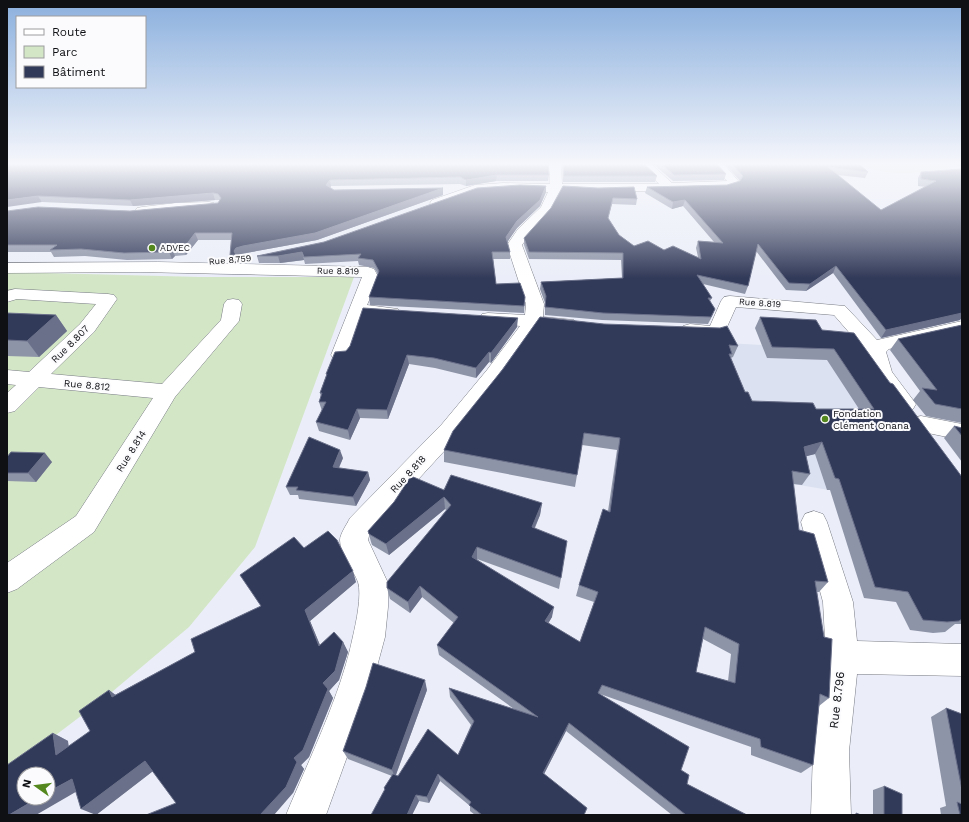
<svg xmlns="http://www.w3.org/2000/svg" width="969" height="822" viewBox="0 0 969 822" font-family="'Work Sans',sans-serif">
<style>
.built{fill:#dce1f1}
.green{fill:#d3e6c6}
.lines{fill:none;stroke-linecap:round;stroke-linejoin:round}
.street-casing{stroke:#787b84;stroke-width:1}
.street{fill:#fff;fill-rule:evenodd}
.wall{fill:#8e94a8;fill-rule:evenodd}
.shaded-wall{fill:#6a7089}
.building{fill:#323a59;stroke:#6a7089;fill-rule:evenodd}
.poi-dot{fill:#54881f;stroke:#fbfbfd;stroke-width:1.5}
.labels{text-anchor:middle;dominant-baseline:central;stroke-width:4;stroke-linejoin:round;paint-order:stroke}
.far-poi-label{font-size:9px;fill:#0f1014;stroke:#fbfbfd;text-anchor:start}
.far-street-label{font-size:9px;fill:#0f1014;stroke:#fbfbfd}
.street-label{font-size:10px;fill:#0f1014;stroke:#fbfbfd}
.poi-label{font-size:10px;fill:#0f1014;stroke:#fbfbfd;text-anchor:start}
.near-street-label{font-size:12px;fill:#0f1014;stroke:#fbfbfd}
</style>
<rect width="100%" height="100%" fill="#ebeef8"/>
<path class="built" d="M 755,328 L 810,332 L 962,513 L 788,483 L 750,413 L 726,343 L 762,345 Z"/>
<g class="green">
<path d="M 859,163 L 946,163 L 950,165 L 950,168 C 924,173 882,178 859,163 Z"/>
<path d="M 7,272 L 200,277 L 354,277 L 255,547 L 189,627 L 106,697 L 7,772 Z"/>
</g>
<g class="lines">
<g class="street-casing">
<g id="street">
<path d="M 549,163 L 561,163 L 562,184 L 659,184 L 638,163 L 650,163 L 672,183 L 727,181 L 711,163 L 723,163 L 740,183 L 738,186 L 725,190 L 561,192 C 554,214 534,227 522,245 L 544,304 L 543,317 L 574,320 L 577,324 L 574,328 L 568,329 L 538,327 L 501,380 L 458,436 L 370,532 L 368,540 L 388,583 L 388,607 L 385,637 L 369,696 L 326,815 L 286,815 C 309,759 341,695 353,636 C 356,623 362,595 358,582 C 353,569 340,555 340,540 C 340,534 347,524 350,518 L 442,424 L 487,370 L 520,326 L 482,322 L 479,318 L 482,314 L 488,313 L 525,315 L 526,304 L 507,245 L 518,229 L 541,207 L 548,192 L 503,191 L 477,193 L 437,207 L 432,206 L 430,203 L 432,200 L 475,185 L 503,183 L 550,184 Z"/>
<path d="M 209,202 L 214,203 L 216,206 L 214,209 L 142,215 L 137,214 L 135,211 L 137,208 L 142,207 L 176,203 Z"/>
<path d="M 158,262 L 368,267 L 374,269 L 379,278 L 367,305 L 398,309 L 401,313 L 398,317 L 392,318 L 364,316 L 351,355 L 348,359 L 341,361 L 334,359 L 331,355 L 362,277 L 139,272 L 7,273 L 7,263 Z"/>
<path d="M 15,289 L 108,294 L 114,295 L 117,299 L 94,332 L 51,374 L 162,384 L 221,320 L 224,304 L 227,300 L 233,299 L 239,300 L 242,304 L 239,321 L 175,397 L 94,532 L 17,589 L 7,593 L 7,563 L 76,516 L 153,398 L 39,387 L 15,411 L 7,413 L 7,393 L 16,385 L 7,384 L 7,370 L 29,372 L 80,324 L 96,304 L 17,299 L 7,302 L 7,291 Z"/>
<path d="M 730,296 L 845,306 L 877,340 L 962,321 L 962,333 L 889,349 L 886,352 L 892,372 L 916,404 L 913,409 L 905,411 L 897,409 L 872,372 L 866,352 L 834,315 L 736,307 L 723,336 L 716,338 L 683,334 L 681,330 L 683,326 L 690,324 L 710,326 L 721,301 L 724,297 Z"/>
<path d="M 921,416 L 962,424 L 962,440 L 913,430 L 910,424 L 913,418 Z"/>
<path d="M 814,511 L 823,514 L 827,522 L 853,602 L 857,641 L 962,644 L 962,676 L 857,674 L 849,751 L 851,815 L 811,815 L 813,751 L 826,657 L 823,602 L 801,522 L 805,514 Z"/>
</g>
</g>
<use href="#street" class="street"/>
</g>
<g class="wall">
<path d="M 7,163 L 549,175 L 548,181 L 496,181 L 466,186 L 460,184 L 331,186 L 330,188 L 334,190 L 443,195 L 317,240 L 246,253 L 239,255 L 237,258 L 238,262 L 233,262 L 230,255 L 231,240 L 198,240 L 186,255 L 175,256 L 172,259 L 127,260 L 85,256 L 54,257 L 51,252 L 7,252 L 7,211 L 130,211 L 218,203 L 220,200 L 215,200 L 133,206 L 42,202 Z"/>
<path d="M 562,163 L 643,163 L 657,176 L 655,182 L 563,182 Z"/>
<path d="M 652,163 L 716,163 L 726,174 L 724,180 L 673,181 Z"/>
<path d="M 724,163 L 858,163 L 868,172 L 865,178 L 837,175 L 881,210 L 926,187 L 918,186 L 918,178 L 921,172 L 962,169 L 962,317 L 960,320 L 881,338 L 833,273 L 806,291 L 786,290 L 756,251 L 748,286 L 745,294 L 703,284 L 712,298 L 710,301 L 715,309 L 708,324 L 602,320 L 545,315 L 545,303 L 540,289 L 541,282 L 622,278 L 621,260 L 529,259 L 524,245 L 524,238 L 551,208 L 563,186 L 637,199 L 636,205 L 612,204 L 608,218 L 619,235 L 634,246 L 664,250 L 698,257 L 696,248 L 698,241 L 714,242 L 683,206 L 672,209 L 645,193 L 647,187 L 727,185 L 740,181 Z"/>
<path d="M 952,163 L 962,163 L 962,167 Z"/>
<path d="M 546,186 L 546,192 L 540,206 L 517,228 L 507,242 L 510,252 L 510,259 L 493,259 L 496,284 L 525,297 L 524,313 L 370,305 L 369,297 L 378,274 L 374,268 L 359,265 L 358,261 L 305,264 L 304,260 L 280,263 L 259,263 L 257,256 L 324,242 Z"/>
<path d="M 7,313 L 56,315 L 67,331 L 39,357 L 7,356 Z"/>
<path d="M 540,317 L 738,346 L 733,357 L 731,358 L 745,392 L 752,401 L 816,409 L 859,409 L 827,360 L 767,358 L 755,328 L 760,317 L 822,330 L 890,383 L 962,477 L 962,624 L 955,624 L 945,632 L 933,633 L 910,630 L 896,602 L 864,598 L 830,490 L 827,490 L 815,454 L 806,456 L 810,474 L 802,485 L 793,484 L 799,530 L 828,582 L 819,592 L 817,592 L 829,698 L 819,706 L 813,765 L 801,773 L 751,755 L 751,747 L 600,694 L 681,770 L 687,784 L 747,815 L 672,815 L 566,731 L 544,774 L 584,815 L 475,815 L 470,811 L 470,806 L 440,781 L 429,803 L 419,801 L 412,815 L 371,815 L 385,790 L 384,788 L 392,776 L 348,759 L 343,751 L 427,690 L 396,775 L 398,776 L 458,755 L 471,725 L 450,697 L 449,688 L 514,709 L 439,655 L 437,645 L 454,623 L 422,597 L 410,613 L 390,599 L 387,588 L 446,510 L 445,509 L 389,555 L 372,545 L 371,542 L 368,531 L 444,490 L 542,503 L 540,515 L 535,528 L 561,578 L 559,589 L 477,559 L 552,617 L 548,623 L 580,642 L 594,602 L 576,596 L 579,585 L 608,511 L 617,450 L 582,445 L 575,487 L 444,462 L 444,450 ZM 703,639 L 731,654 L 728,681 L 696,672 Z"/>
<path d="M 962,325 L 962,423 L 926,416 L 913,400 L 920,391 L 890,350 L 898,339 Z"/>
<path d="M 517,327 L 491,363 L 489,362 L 476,378 L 435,368 L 409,364 L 388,419 L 360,418 L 350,440 L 319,431 L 316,422 L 322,411 L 319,402 L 321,397 L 320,393 L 326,376 L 326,374 L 346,351 Z"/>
<path d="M 954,426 L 962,428 L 962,462 L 944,438 Z"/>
<path d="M 7,457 L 52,462 L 36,482 L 7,481 Z"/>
<path d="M 343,458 L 339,468 L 368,472 L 370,480 L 356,506 L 299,499 L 298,495 L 290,495 L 286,487 Z"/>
<path d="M 304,548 L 356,582 L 310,621 L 320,645 L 343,642 L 348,652 L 339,680 L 329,691 L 333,698 L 309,757 L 301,765 L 304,769 L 293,793 L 176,803 L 153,771 L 96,815 L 76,792 L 53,733 L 68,741 L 68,747 L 90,731 L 109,690 L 115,695 L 195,652 L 261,606 L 240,575 Z"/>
<path d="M 946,708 L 962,714 L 962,815 L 941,815 L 940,808 L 946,806 L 931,717 Z"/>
<path d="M 884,786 L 902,815 L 873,815 L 873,790 Z"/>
</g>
<g class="shaded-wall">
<path d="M 497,175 L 496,181 L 466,186 L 466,180 Z"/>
<path d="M 330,180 L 331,186 L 328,191 L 326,185 Z"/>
<path d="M 546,186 L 546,192 L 540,206 L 517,228 L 506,244 L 506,237 L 517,221 Z"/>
<path d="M 443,188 L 443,195 L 317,240 L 246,253 L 239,255 L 237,258 L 234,251 L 236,248 L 243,246 Z"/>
<path d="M 213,193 L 215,200 L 133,206 L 130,200 Z"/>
<path d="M 38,196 L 42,202 L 7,207 L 7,200 Z"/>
<path d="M 685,200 L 683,206 L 672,209 L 673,202 Z"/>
<path d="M 195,233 L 198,240 L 186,255 L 183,249 Z"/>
<path d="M 172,249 L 175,256 L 172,259 L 169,252 Z"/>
<path d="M 302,252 L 304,260 L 280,263 L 278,256 Z"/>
<path d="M 836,266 L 833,273 L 806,291 L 810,284 Z"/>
<path d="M 715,309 L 712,316 L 708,324 L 711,317 Z"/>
<path d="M 962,310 L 962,317 L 960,320 L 881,338 L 886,330 Z"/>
<path d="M 56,315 L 67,331 L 39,357 L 27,341 Z"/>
<path d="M 518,318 L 517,327 L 491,363 L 491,353 Z"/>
<path d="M 489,352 L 489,362 L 476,378 L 476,368 Z"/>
<path d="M 407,355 L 409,364 L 388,419 L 387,410 Z"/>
<path d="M 357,409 L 360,418 L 350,440 L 348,430 Z"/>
<path d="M 822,442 L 815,454 L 796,459 L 804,447 Z"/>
<path d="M 340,450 L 343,458 L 335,476 L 333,467 Z"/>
<path d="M 45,453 L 52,462 L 36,482 L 28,473 Z"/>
<path d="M 368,472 L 370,480 L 356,506 L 353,497 Z"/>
<path d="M 444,497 L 445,509 L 389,555 L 386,544 Z"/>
<path d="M 542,503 L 540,515 L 530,538 L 532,527 Z"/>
<path d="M 477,547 L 477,559 L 472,568 L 472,557 Z"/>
<path d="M 353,571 L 356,582 L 310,621 L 324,655 L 319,646 L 305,610 Z"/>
<path d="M 420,586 L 422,597 L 410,613 L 408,602 Z"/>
<path d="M 554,607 L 552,617 L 543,632 L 545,621 Z"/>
<path d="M 343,642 L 348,652 L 339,680 L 329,691 L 333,698 L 309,757 L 301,765 L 304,769 L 293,793 L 274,815 L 260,815 L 294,758 L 323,683 Z"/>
<path d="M 425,680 L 427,690 L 395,777 L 392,770 Z"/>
<path d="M 109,690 L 121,699 L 112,697 Z"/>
<path d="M 569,723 L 566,731 L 541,780 L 543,773 Z"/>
<path d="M 53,733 L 68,741 L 71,763 L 56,755 Z"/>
<path d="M 145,761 L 157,768 L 96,815 L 81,809 Z"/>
<path d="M 438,774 L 440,781 L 429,803 L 427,797 Z"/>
<path d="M 72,779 L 86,786 L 36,815 L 9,815 L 38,798 L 48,798 L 48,792 Z"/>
<path d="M 416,795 L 419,801 L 412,815 L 407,815 Z"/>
</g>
<g class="building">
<path d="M 7,163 L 548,163 L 549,175 L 497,175 L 466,180 L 460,177 L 330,180 L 326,185 L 334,190 L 443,188 L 315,233 L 243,246 L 236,248 L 234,251 L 236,255 L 230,255 L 232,233 L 195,233 L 183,249 L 172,249 L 169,252 L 124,253 L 81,249 L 50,250 L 57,245 L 7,245 L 7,211 L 38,207 L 130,211 L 218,203 L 221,198 L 218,194 L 213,193 L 130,200 L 38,196 L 7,200 Z"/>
<path d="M 563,163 L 643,163 L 657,176 L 564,176 Z"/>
<path d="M 660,163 L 716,163 L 726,174 L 674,175 Z"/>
<path d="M 731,163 L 858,163 L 868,172 L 828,167 L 881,210 L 936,181 L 921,179 L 921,172 L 962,169 L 962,313 L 886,330 L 836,266 L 810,284 L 789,283 L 758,244 L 748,286 L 697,275 L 712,298 L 708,298 L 715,309 L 711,317 L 603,313 L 545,307 L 546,296 L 541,282 L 623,278 L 623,253 L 529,252 L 524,238 L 551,208 L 563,186 L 598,188 L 634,187 L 637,199 L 613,198 L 608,218 L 619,235 L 634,246 L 648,241 L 664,250 L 673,246 L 701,259 L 698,241 L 723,243 L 685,200 L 673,202 L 647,187 L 727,185 L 740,181 L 743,176 Z"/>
<path d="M 520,185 L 546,186 L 540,200 L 517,221 L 506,237 L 510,252 L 492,252 L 496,284 L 520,283 L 525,297 L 524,306 L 369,297 L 379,271 L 373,260 L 358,258 L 361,254 L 304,257 L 302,252 L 278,256 L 257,256 L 324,242 L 477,188 Z"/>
<path d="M 363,308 L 518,318 L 491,353 L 489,352 L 476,368 L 434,358 L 407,355 L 387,410 L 357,409 L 348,430 L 316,422 L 326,402 L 319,402 L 322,393 L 320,393 L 327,374 L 326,374 L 335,352 L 346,351 L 350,346 Z"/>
<path d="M 7,313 L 56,315 L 27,341 L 7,340 Z"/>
<path d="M 540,317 L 604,324 L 720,328 L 727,326 L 738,346 L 729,345 L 732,354 L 729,354 L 745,392 L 748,392 L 752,401 L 813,403 L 816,409 L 874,409 L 834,349 L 772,347 L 760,317 L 816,320 L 822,330 L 854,333 L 890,383 L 893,384 L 962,477 L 962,619 L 959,621 L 947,622 L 923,620 L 908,592 L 875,587 L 839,479 L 835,478 L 822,442 L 804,447 L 810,474 L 792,471 L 799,530 L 814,534 L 828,582 L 815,581 L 824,637 L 832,639 L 829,698 L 820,694 L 813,765 L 761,747 L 760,739 L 602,685 L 598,693 L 689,747 L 681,770 L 689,775 L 687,784 L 747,815 L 686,815 L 569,723 L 543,773 L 587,808 L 584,815 L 482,815 L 469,805 L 471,802 L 438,774 L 427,797 L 416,795 L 407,815 L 371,815 L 385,789 L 384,788 L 393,774 L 398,776 L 428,729 L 458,755 L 474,721 L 449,688 L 538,717 L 437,645 L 458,617 L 420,586 L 408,602 L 387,588 L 387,582 L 451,505 L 444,497 L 386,544 L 369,534 L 368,531 L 394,502 L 411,476 L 444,490 L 451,475 L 542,503 L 532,527 L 567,541 L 561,578 L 477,547 L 472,557 L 554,607 L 545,621 L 580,642 L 598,592 L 579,585 L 603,509 L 610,512 L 620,438 L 584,433 L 577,475 L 444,450 L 453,431 L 503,369 ZM 705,627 L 739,644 L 735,683 L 696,672 Z"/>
<path d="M 962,325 L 962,409 L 935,404 L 922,388 L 937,390 L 898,339 Z"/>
<path d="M 954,426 L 962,428 L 962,436 Z"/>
<path d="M 309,437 L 340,450 L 333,467 L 368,472 L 353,497 L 296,490 L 298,487 L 286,487 Z"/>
<path d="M 11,452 L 45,453 L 28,473 L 7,473 L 7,457 Z"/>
<path d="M 328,531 L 337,540 L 353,571 L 305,610 L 319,646 L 334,632 L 343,642 L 335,671 L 323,683 L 328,689 L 303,750 L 294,758 L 297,762 L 286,787 L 260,815 L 146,815 L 176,803 L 145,761 L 81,809 L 72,779 L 48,792 L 48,774 L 24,774 L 24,798 L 38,798 L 9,815 L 7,815 L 7,765 L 53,733 L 56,755 L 90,731 L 79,711 L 109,690 L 112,697 L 195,652 L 191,639 L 261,606 L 240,575 L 294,537 L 304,548 Z"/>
<path d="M 373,663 L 425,680 L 392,770 L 343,751 L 366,687 Z"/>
<path d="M 946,708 L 962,714 L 962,790 Z"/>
<path d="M 884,786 L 902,794 L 902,815 L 884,815 Z"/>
<path d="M 957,802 L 962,804 L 962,815 L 960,815 Z"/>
<path d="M 856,813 L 861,815 L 856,815 Z"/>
</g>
<linearGradient id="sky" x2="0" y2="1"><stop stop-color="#8aafdd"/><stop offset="0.59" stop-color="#f6f7fc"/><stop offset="1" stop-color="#f6f7fc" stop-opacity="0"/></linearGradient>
<rect width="969" height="278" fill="url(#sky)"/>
<g class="poi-dot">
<circle cx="152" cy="248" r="4"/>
<circle cx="825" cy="419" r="4"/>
</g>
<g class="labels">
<g class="far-poi-label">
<text x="160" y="248">ADVEC</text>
</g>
<g class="far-street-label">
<text transform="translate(230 260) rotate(-5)">Rue 8.759</text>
<text transform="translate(338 271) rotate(1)">Rue 8.819</text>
<text transform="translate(760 303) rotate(4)">Rue 8.819</text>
</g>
<g class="street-label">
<text transform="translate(70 344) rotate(-45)">Rue 8.807</text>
<text transform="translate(87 385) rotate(5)">Rue 8.812</text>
<text transform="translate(131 451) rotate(-58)">Rue 8.814</text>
<text transform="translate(408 474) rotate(-47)">Rue 8.818</text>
</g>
<g class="poi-label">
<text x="833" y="413">Fondation<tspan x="833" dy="12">Clément Onana</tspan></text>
</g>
<g class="near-street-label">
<text transform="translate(837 700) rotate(-83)">Rue 8.796</text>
</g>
</g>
<rect width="969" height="822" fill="none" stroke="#0f1014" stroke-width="16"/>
<rect x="16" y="16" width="130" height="72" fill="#fbfbfd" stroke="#9d9da0"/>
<rect x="24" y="29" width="20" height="6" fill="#ffffff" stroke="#9d9da0"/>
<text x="52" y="36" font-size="12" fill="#0f1014">Route</text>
<rect x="24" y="46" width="20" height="12" fill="#d3e6c6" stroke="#9d9da0"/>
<text x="52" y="56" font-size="12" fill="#0f1014">Parc</text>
<rect x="24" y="66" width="20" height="12" fill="#323a59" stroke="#9d9da0"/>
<text x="52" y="76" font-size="12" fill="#0f1014">Bâtiment</text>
<g transform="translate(36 786) rotate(284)"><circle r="19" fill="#fbfbfd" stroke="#9d9da0"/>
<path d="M0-3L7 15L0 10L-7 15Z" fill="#54881f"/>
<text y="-6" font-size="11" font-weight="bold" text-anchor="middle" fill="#0f1014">N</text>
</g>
</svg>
